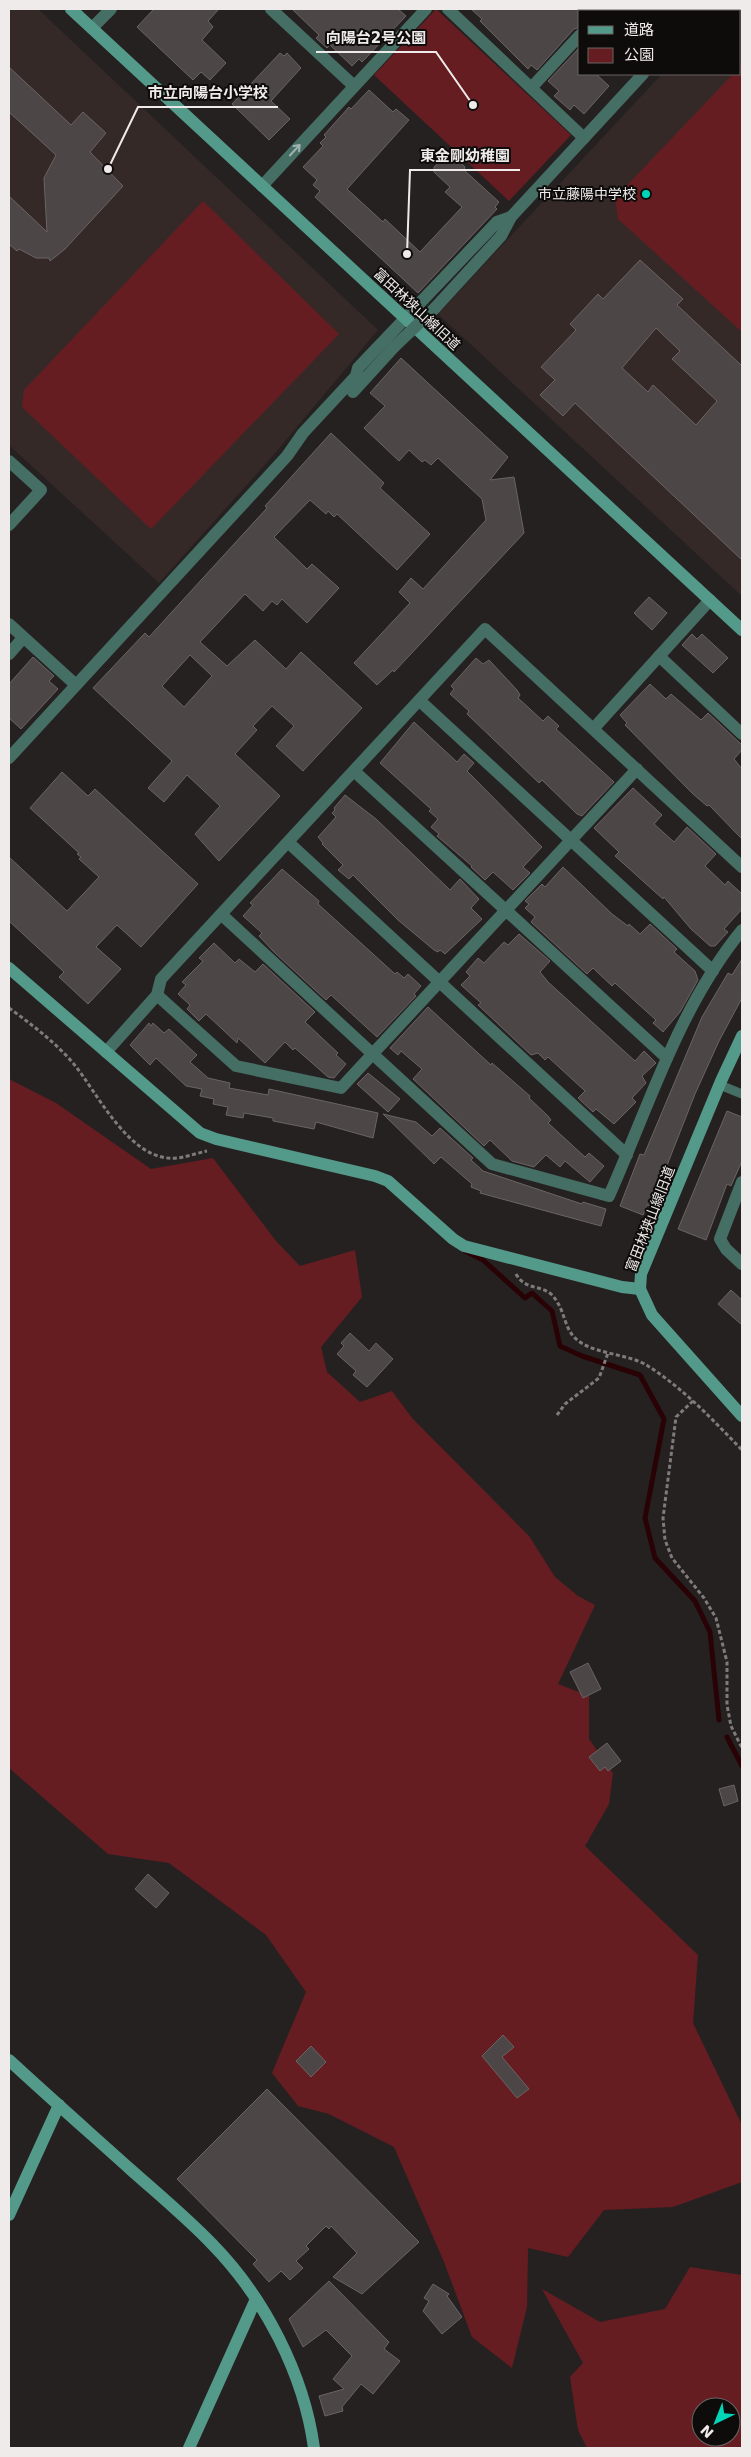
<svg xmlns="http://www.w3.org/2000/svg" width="751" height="2457" viewBox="0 0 751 2457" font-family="'DejaVu Sans','Noto Sans JP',sans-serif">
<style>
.built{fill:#352928}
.green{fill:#661d21;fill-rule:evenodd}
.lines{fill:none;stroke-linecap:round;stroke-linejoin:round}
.stream{stroke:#290205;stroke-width:5}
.building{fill:#4c4646;stroke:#6a6464;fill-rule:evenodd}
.path{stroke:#7f7b7b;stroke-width:3;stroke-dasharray:4 2.5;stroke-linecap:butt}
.lane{stroke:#456e65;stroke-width:9}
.street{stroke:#456e65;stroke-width:12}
.secondary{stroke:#549a8a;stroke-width:12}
.street-bridge{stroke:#456e65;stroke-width:12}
.oneway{stroke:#a2b3af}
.poi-dot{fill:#00d5b7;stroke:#0e0b0b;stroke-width:2}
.labels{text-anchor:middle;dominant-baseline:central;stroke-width:4;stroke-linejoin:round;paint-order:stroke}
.poi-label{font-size:14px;fill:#efebeb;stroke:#0e0b0b;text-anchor:end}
.street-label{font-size:14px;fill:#efebeb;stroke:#0e0b0b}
.leader{fill:none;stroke:#efebeb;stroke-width:2}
.callout-dot{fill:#efebeb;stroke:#0e0b0b;stroke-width:2}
.callout-label{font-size:15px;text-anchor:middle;font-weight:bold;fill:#efebeb;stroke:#0e0b0b;stroke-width:4;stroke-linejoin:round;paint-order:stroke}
</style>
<rect width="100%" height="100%" fill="#262121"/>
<g class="built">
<path d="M 9,9 L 38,9 L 378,330 L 276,452 L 159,583 L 9,445 Z"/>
<path d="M 722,9 L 742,9 L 742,596 L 438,314 L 662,74 L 740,74 L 740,11 L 720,11 Z"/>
</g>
<g class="green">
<path d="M 436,9 L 571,135 L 509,201 L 374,75 Z"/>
<path d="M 742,64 L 742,332 L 618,219 L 615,198 L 733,74 L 740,74 L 740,67 Z"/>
<path d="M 203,201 L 339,334 L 151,529 L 22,407 L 24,390 Z"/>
<path d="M 9,1079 L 56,1103 L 151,1169 L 213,1158 L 276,1241 L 300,1266 L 355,1250 L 362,1297 L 321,1347 L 327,1372 L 360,1402 L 392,1391 L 412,1418 L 529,1536 L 555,1577 L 578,1596 L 595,1605 L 558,1684 L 589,1696 L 589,1739 L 613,1773 L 609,1804 L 585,1846 L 698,1955 L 693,2023 L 742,2125 L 742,2182 L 673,2207 L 604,2210 L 568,2257 L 528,2248 L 527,2307 L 512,2368 L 472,2337 L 444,2262 L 394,2147 L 329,2114 L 298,2106 L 272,2073 L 306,1992 L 266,1935 L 169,1863 L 108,1854 L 9,1768 Z"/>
<path d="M 690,2267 L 742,2275 L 742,2448 L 587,2448 L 578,2430 L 570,2377 L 583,2363 L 542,2289 L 600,2322 L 665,2309 ZM 701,2407 L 731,2407 L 731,2437 L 701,2437 Z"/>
</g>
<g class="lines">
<g class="stream">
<path d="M 465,1251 L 483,1260 L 525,1298 L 532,1293 L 552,1311 L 560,1346 L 582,1356 L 640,1375 L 664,1419 L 645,1518 L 655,1558 L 695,1601 L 710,1632 L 719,1720"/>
<path d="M 727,1737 L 742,1766"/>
</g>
</g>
<g class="building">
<path d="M 154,9 L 219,9 L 208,21 L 213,27 L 202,40 L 226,63 L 210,80 L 201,72 L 193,80 L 137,27 Z"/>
<path d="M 292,9 L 398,9 L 406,16 L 362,62 L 359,59 L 352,66 L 330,45 L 327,48 L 316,38 L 319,35 Z"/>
<path d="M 471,9 L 580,9 L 580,27 L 574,29 L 537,70 L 531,65 L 528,69 L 480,21 L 482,19 Z"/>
<path d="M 580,47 L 580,74 L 596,74 L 609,86 L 584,114 L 574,105 L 570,110 L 554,96 L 559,91 L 548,81 Z"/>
<path d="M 280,53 L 284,56 L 287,53 L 301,68 L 271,101 L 290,119 L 269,140 L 232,104 Z"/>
<path d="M 9,67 L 71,125 L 83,112 L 106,133 L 90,152 L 123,186 L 65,249 L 50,261 L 49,258 L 36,258 L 19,249 L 17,251 L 9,244 L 9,196 L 47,232 L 44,178 L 56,155 L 9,112 Z"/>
<path d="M 369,90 L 393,112 L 396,109 L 409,120 L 347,189 L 383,222 L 385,219 L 420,252 L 462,207 L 445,192 L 450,187 L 434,172 L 434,167 L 450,153 L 465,167 L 464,170 L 499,202 L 495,207 L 497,209 L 418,293 L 315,197 L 320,191 L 313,185 L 317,180 L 303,167 L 323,146 L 320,143 L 326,137 L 324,135 L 349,107 L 351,109 Z"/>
<path d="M 640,260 L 683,299 L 677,305 L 742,366 L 742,560 L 575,403 L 563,416 L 540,395 L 555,380 L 541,367 L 576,330 L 570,324 L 598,294 L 603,299 ZM 656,328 L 680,351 L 672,359 L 717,401 L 696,425 L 653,385 L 648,392 L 622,368 Z"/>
<path d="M 401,358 L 508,457 L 490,480 L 514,477 L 524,533 L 394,672 L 393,670 L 377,685 L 354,663 L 410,603 L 399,592 L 411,578 L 423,589 L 486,520 L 482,499 L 438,458 L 431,465 L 425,460 L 422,462 L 409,450 L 399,461 L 364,428 L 385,406 L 370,393 Z"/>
<path d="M 331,433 L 384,483 L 380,488 L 430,534 L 397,570 L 337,514 L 334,517 L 328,511 L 326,514 L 310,500 L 274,537 L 307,569 L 312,564 L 339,588 L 307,623 L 282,599 L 277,605 L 272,601 L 263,611 L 245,594 L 200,642 L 227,666 L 255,640 L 286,669 L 301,652 L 362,708 L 303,771 L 276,746 L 294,726 L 272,706 L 253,726 L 257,730 L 235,754 L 280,796 L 219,861 L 195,834 L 220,806 L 187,775 L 164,802 L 148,788 L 172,761 L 93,688 L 145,633 L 149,637 L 267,508 L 265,506 ZM 190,655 L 212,676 L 184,707 L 162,686 Z"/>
<path d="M 649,597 L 667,613 L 652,630 L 634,613 Z"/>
<path d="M 692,634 L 697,639 L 702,634 L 728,658 L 713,673 L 682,645 Z"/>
<path d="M 33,657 L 54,676 L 49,681 L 58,689 L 21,729 L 9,718 L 9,684 Z"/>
<path d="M 476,658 L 483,664 L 489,660 L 517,690 L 520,695 L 518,698 L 543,721 L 548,716 L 559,726 L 556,729 L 614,782 L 582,816 L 577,814 L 542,780 L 539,783 L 467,714 L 469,711 L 450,694 L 454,689 L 451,686 Z"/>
<path d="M 650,684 L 666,699 L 671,694 L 701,720 L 708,713 L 742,745 L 742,750 L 734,759 L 742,769 L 742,839 L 709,805 L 707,806 L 692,793 L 625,725 L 627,723 L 620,715 Z"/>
<path d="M 414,722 L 457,762 L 464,754 L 474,763 L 467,771 L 542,847 L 523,867 L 530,873 L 513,890 L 493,872 L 485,880 L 471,867 L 472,866 L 437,836 L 439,834 L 431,827 L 438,819 L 429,811 L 431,809 L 380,763 Z"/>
<path d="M 62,772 L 88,796 L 95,789 L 198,884 L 141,947 L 117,925 L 96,947 L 121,969 L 88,1004 L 59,977 L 64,972 L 9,921 L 9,857 L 67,911 L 99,877 L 79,859 L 81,857 L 77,854 L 79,853 L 30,808 Z"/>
<path d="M 633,788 L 662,815 L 654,824 L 674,842 L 687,827 L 716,854 L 705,866 L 725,885 L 728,881 L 742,894 L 742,909 L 724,929 L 728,932 L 715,946 L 710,946 L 691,929 L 664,897 L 663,899 L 615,856 L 619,852 L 594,828 Z"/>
<path d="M 345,795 L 376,819 L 450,890 L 460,879 L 479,899 L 471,908 L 482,919 L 445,954 L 440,950 L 438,952 L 434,950 L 398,920 L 353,875 L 349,879 L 338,870 L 343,865 L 322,844 L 323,843 L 318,837 L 336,817 L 332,813 L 335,810 L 334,808 Z"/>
<path d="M 563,867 L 612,914 L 628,926 L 629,924 L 640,934 L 650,924 L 677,949 L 674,952 L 695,971 L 698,980 L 680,1012 L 663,1032 L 653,1023 L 656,1020 L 615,983 L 612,986 L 593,968 L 587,974 L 531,922 L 535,917 L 525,908 L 529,904 L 525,901 L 542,884 L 545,887 Z"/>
<path d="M 282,869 L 319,901 L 318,904 L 395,974 L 397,972 L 404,978 L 408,974 L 421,986 L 414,994 L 416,996 L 377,1037 L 331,995 L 326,1000 L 274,952 L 259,936 L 262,933 L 243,916 L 253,905 L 250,903 Z"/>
<path d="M 519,934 L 550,961 L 540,972 L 548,982 L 635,1061 L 644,1051 L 656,1063 L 642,1076 L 646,1083 L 632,1098 L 636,1102 L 614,1124 L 596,1109 L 593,1112 L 578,1098 L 585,1091 L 548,1057 L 545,1060 L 538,1053 L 531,1055 L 478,1005 L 481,1003 L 461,985 L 470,976 L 466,972 L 478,958 L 484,963 L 504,942 L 508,945 Z"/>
<path d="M 214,943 L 235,963 L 239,959 L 255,972 L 263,964 L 315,1012 L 305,1022 L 338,1053 L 336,1055 L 346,1064 L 334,1078 L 328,1077 L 295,1048 L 293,1050 L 285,1042 L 265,1063 L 238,1038 L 237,1043 L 206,1014 L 199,1021 L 187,1009 L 190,1005 L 178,994 L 186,985 L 182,982 L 203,961 L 199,958 Z"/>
<path d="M 742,959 L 742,998 L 719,1041 L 695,1094 L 651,1206 L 647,1205 L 643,1215 L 620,1206 L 640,1154 L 644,1155 L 702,1017 L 728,973 L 732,975 Z"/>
<path d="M 428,1007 L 491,1065 L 492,1063 L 530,1096 L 529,1098 L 548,1116 L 551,1120 L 548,1123 L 585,1157 L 589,1153 L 604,1166 L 590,1182 L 565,1161 L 560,1167 L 546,1155 L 534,1167 L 512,1161 L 490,1140 L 484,1146 L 413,1079 L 422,1069 L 401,1051 L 398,1055 L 390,1048 Z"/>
<path d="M 149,1023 L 151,1026 L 153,1023 L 164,1033 L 169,1029 L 197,1055 L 190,1062 L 208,1078 L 230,1083 L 229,1088 L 268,1095 L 269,1089 L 378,1113 L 373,1138 L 316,1122 L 314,1129 L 273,1121 L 273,1118 L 244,1113 L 243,1118 L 226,1115 L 228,1107 L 213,1104 L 214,1099 L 200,1096 L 202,1089 L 186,1086 L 156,1058 L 150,1065 L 130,1045 Z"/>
<path d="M 368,1073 L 400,1099 L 388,1112 L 357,1084 Z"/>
<path d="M 727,1111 L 742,1117 L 742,1161 L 731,1186 L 727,1184 L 706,1240 L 678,1229 Z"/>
<path d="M 383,1114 L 416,1122 L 432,1136 L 440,1128 L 473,1158 L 471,1160 L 483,1171 L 582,1204 L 583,1202 L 606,1209 L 601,1226 L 480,1193 L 481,1191 L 471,1187 L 472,1184 L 441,1157 L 434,1164 Z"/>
<path d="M 731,1290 L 742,1300 L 742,1325 L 718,1304 Z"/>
<path d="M 350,1333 L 369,1351 L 376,1343 L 393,1359 L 367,1387 L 353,1375 L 356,1371 L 337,1354 L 344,1346 L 341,1343 Z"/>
<path d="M 588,1663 L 601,1689 L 583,1698 L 570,1672 Z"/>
<path d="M 607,1743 L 621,1761 L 608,1771 L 605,1767 L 600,1771 L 589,1757 Z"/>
<path d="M 734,1785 L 738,1801 L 724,1806 L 719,1789 Z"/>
<path d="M 148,1874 L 169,1893 L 156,1908 L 135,1889 Z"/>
<path d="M 503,2035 L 514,2047 L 502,2057 L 529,2089 L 517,2098 L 482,2056 Z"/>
<path d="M 311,2046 L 326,2062 L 311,2077 L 296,2061 Z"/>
<path d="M 267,2089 L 419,2242 L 362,2294 L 333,2277 L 357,2253 L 331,2226 L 329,2229 L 326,2226 L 306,2246 L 309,2249 L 296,2261 L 303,2268 L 290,2280 L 281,2271 L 269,2282 L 253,2264 L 257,2260 L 177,2179 Z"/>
<path d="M 329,2281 L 389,2342 L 384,2349 L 400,2361 L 373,2394 L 361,2384 L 342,2407 L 343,2411 L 325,2416 L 319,2396 L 344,2389 L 333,2379 L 352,2356 L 326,2330 L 303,2347 L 289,2319 Z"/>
<path d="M 433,2284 L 449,2294 L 447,2296 L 462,2317 L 442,2334 L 423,2311 L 429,2301 L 424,2298 Z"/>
</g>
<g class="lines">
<g class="path">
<path d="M 9,1008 C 31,1024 55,1042 73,1063 C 98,1093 130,1163 177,1158 C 187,1157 197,1153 207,1151"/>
<path d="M 516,1274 C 525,1290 540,1285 551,1294 C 565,1308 563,1325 574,1337 C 591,1355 629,1353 648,1366 C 684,1389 713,1420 742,1450"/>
<path d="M 693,1401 L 676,1417 L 663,1518 L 665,1540 L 672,1558 L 704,1598 L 716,1618 L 727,1662 L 727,1705 L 731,1726 L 742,1748"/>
<path d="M 557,1415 L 565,1404 L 599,1378 L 608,1353"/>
</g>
<path class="lane" d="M 720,1085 L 742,1094"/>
<g class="street">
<path d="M 271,9 L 354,86"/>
<path d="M 448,9 L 584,138"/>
<path d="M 602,11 L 604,9"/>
<path d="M 701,11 L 703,9"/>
<path d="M 92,28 L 111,9"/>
<path d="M 532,87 L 580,35"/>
<path d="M 262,186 L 426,9"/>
<path d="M 435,308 L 501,236 L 511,217 L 643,74"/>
<path d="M 353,392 L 394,347"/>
<path d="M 9,461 L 41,490 L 9,525"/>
<path d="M 9,624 L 76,685"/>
<path d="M 9,654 L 23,638"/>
<path d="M 659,656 L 742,734"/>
<path d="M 420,701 L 713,971"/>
<path d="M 594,728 L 710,600"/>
<path d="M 9,758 L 287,456 L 303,433 L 356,376 L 358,368 L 497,222 L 511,217"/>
<path d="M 354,771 L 667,1058"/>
<path d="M 289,843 L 627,1155"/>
<path d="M 222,915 L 492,1164 L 609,1196 C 649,1106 679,1007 742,930"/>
<path d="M 157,995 L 236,1066 L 341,1088 L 637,769"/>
<path d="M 106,1052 L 157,995 L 161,979 L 485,629 L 742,867"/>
<path d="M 742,1182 L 720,1239 L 726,1249 L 742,1264"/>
</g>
<g class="secondary">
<path d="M 71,9 L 742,630"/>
<path d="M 9,968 L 200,1133 L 216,1139 L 375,1176 L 388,1181 L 453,1239 L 464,1246 L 622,1287 L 640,1289"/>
<path d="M 742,1036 L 721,1081 L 641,1274 L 640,1289 L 652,1315 L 742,1416"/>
<path d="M 9,2060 C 49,2097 90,2133 130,2169 C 158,2194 186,2217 212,2244 C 264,2297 304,2374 314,2448"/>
<path d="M 9,2215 L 59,2105"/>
<path d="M 189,2448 L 256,2299"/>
</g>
<path class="street-bridge" d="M 394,347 L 435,308"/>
</g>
<defs><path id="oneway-shaft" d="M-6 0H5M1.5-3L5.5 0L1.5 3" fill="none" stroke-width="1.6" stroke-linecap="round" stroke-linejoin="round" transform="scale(1.25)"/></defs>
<use class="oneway" href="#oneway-shaft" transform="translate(295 150) rotate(-47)"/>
<circle class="poi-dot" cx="646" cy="194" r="5"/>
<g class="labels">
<g class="poi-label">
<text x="636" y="194">市立藤陽中学校</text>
</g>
<g class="street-label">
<text transform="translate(417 309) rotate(43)">富田林狭山線旧道</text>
<text transform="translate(650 1219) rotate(-69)">富田林狭山線旧道</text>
</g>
</g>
<path class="leader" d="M473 105L436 52H316M108 169L138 107H278M407 254L410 170H520"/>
<g class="callout-dot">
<circle cx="473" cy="105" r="5"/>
<circle cx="108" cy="169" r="5"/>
<circle cx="407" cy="254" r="5"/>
</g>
<g class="callout-label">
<text x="376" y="43">向陽台2号公園</text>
<text x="208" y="98">市立向陽台小学校</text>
<text x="465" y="161">東金剛幼稚園</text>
</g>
<rect width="751" height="2457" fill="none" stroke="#efebeb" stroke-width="20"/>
<rect x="578" y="10" width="162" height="65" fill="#0e0b0b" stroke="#686565"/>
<rect x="588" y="26" width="25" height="8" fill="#549a8a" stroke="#686565"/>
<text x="624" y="35" font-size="15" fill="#efebeb">道路</text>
<rect x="588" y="48" width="25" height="15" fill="#661d21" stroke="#686565"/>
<text x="624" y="60" font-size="15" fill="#efebeb">公園</text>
<g transform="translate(716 2422) rotate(223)"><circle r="24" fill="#0e0b0b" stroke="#686565"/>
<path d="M0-4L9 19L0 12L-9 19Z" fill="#00d5b7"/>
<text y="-8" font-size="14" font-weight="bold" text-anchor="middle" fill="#efebeb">N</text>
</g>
</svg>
